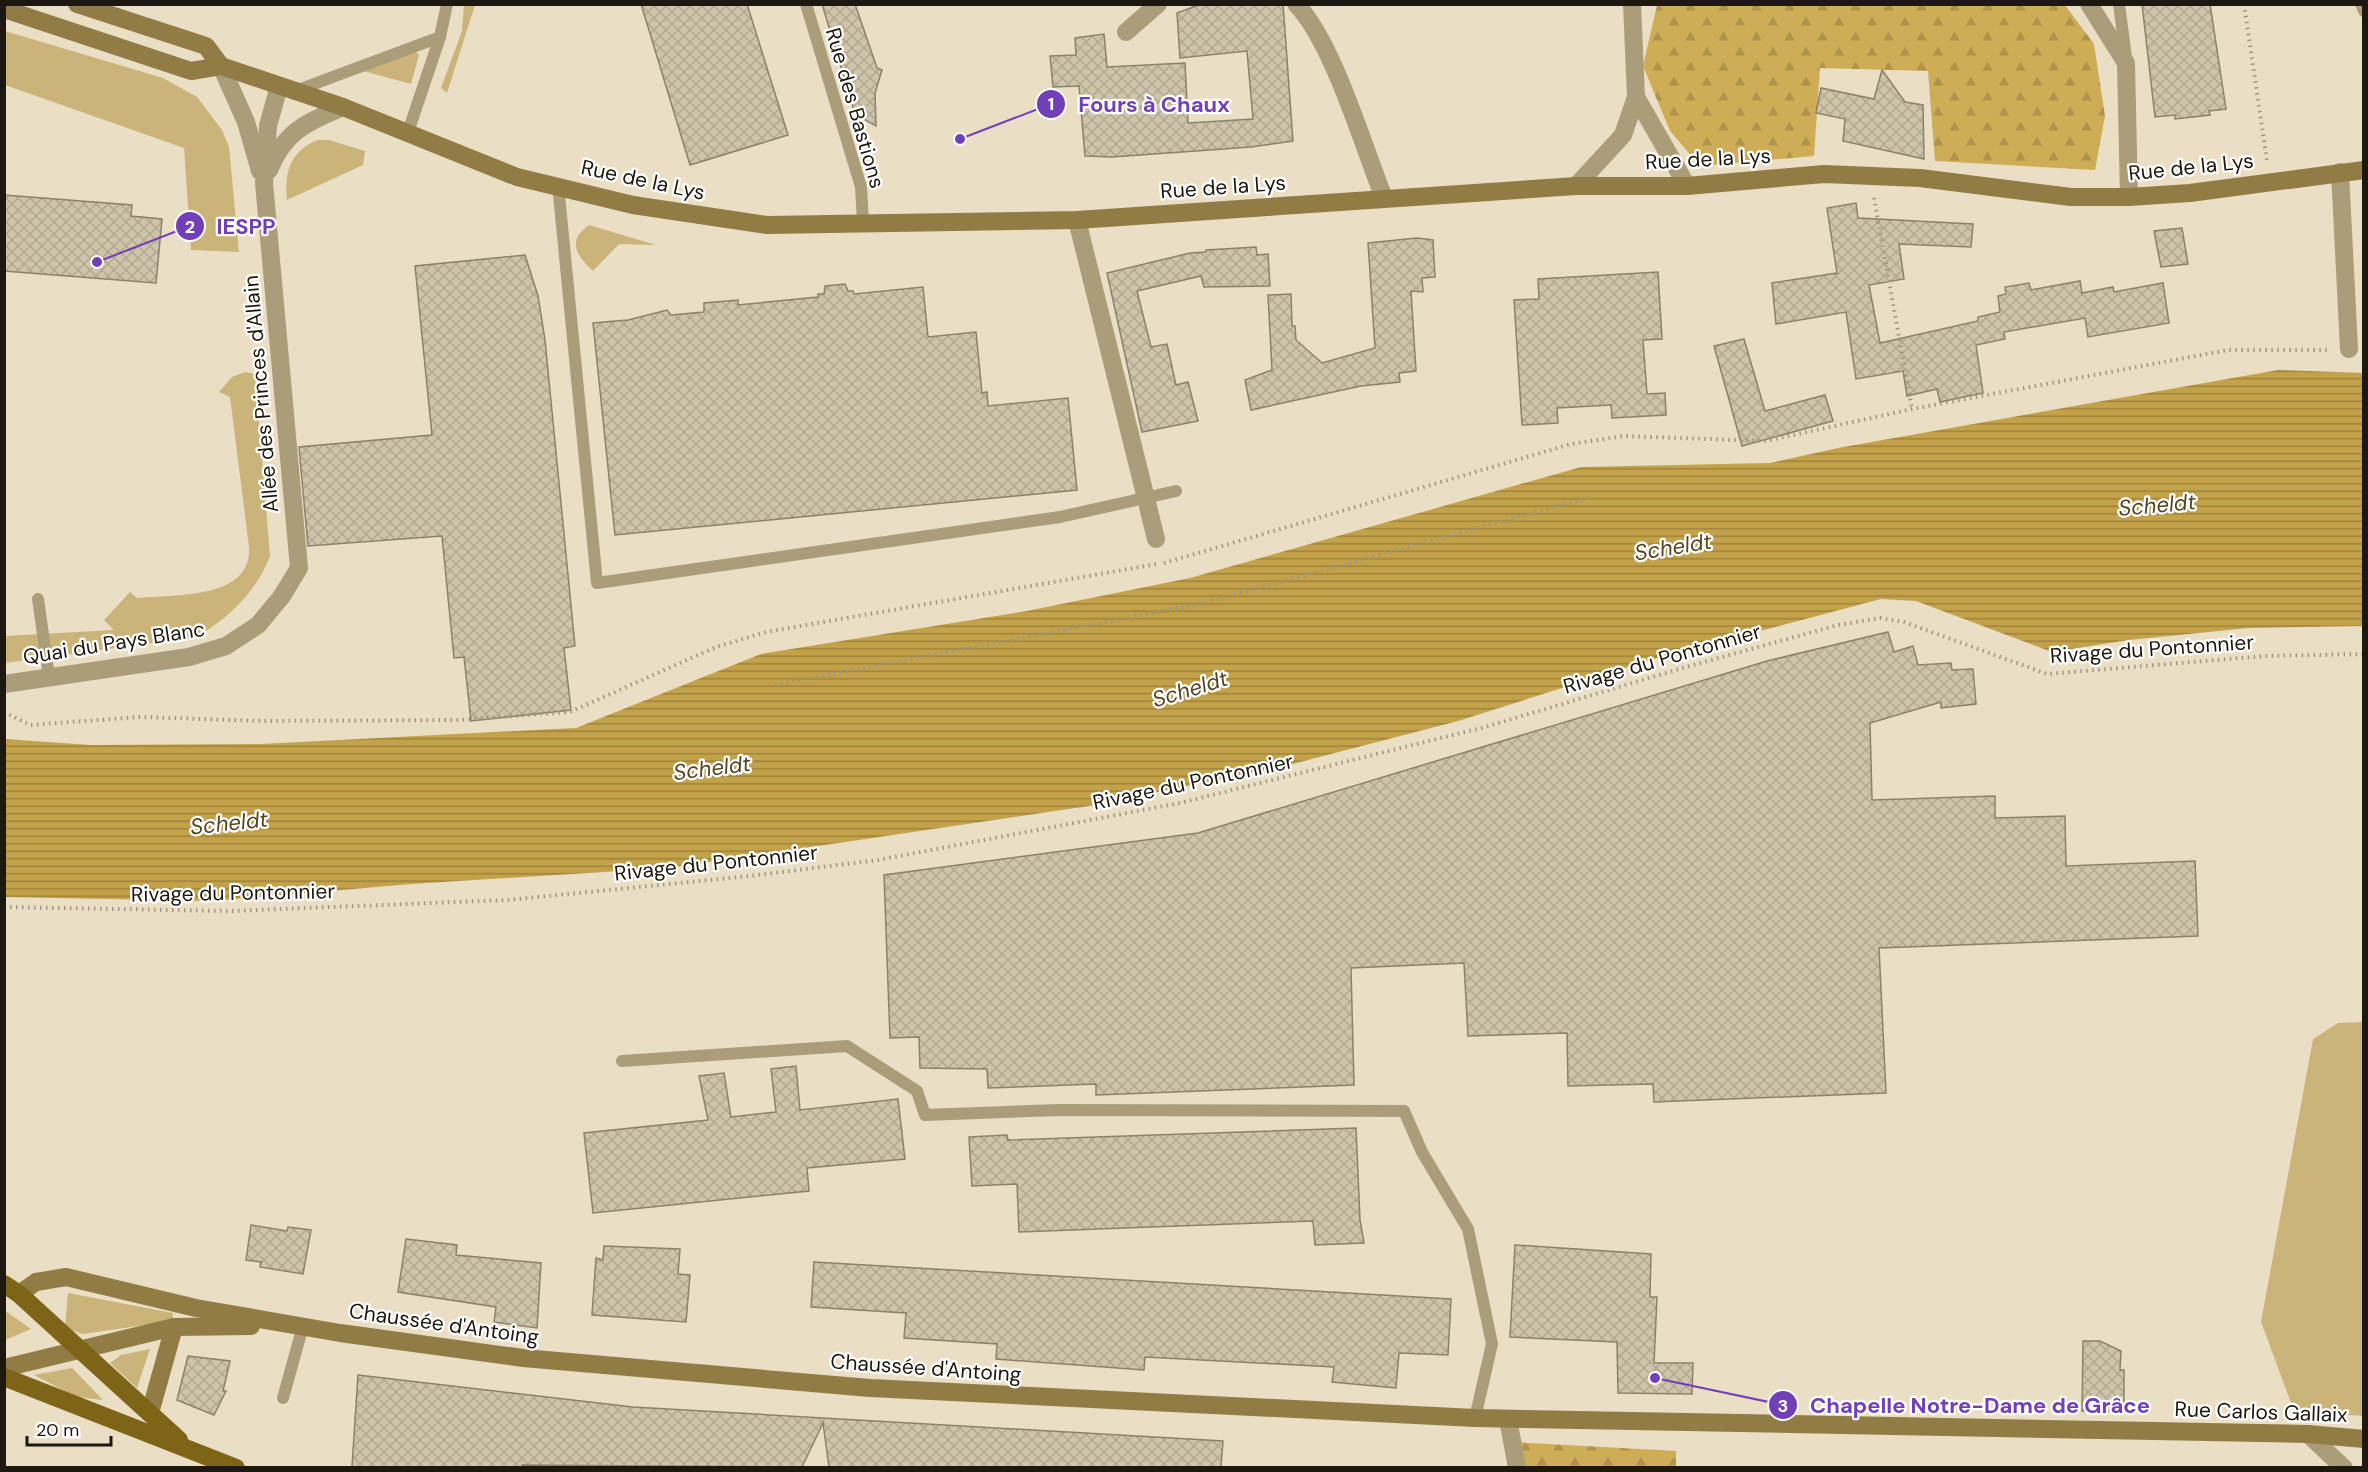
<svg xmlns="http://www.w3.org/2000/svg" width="2368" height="1472" viewBox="0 0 2368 1472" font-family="'DM Sans',sans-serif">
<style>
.green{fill:#cbb47a}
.forest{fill:url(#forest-firs)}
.water{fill:url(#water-rules)}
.building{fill:url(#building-cross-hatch);stroke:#8c826a;stroke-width:1.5}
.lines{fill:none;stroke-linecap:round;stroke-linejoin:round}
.path{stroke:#9f9683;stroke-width:4;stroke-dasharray:1.5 4.5;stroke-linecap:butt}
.service{stroke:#ab9d7a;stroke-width:12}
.minor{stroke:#ab9d7a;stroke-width:18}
.secondary{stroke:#917c46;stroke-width:18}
.primary{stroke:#7e6417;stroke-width:18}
.labels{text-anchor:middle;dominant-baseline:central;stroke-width:4.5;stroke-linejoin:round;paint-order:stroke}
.street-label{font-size:21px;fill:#1c180f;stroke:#fff}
.water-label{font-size:22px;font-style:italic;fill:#554621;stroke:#fff}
.leader{fill:none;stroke:#7140b8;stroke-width:2}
.callout-dot{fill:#7140b8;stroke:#fff;stroke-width:2}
.mark-label{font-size:18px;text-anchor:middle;font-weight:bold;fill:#fff}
.callout-label{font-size:22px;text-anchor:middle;font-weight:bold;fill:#7140b8;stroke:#fff;stroke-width:4.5;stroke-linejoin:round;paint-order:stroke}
</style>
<defs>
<pattern id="forest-firs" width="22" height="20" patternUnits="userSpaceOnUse" patternTransform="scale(1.5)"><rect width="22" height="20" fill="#cfad56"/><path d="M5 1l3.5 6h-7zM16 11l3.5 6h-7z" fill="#b1944a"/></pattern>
<pattern id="water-rules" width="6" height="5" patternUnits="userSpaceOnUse" patternTransform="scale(1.5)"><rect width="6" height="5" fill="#c3a24a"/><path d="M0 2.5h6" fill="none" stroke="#9e833c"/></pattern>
<pattern id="building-cross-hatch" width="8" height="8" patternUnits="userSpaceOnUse" patternTransform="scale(1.5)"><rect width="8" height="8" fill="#cec4aa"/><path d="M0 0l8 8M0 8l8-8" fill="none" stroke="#b0a891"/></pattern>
</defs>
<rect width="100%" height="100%" fill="#eadfc5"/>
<g class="green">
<path d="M 464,5 L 475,5 L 447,93 L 441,88 L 462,31 Z"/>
<path d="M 5,31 L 163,78 L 197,97 L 222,130 L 229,147 L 239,252 L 191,250 L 184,148 L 5,85 Z"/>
<path d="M 415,51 L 419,55 L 411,84 L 363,71 Z"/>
<path d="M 318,140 L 329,140 L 365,151 L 363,165 L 287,200 C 284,172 290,151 318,140 Z"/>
<path d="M 589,225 L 656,245 L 619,244 L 593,271 C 577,256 566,241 589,225 Z"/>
<path d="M 245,372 L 255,374 L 270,556 C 256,592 229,618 196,637 L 5,663 L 5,636 L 114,630 L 104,620 L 130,592 L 137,598 C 175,594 252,600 249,547 L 230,397 L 219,392 L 232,377 Z"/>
<path d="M 2363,1022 L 2363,1416 L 2294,1411 L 2261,1322 L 2313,1039 L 2338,1023 Z"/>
<path d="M 68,1293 L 173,1313 L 172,1321 L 83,1334 L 65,1328 Z"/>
<path d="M 4,1310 L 31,1329 L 5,1340 Z"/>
<path d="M 150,1349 L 137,1388 L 110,1363 L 121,1355 Z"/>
<path d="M 72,1368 L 103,1400 L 76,1397 L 34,1375 Z"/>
</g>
<g class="forest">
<path d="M 1657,5 L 2065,5 L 2094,44 L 2105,116 L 2095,170 L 1935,161 L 1928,71 L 1820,68 L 1814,156 L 1700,166 L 1670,131 L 1643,66 Z"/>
<path d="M 1512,1442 L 1676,1451 L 1676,1467 L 1517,1467 Z"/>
</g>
<path class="water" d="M 2278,370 L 2363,373 L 2363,626 L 2248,628 L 2129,640 L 2052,652 L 1916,601 L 1881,599 L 1650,660 L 1458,721 L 1281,767 L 1089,806 L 668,868 L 411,884 L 213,901 L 5,897 L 5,739 L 90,745 L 261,744 L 576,728 L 761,654 L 1027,611 L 1190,578 L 1581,467 L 1770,463 L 1838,448 Z"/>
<g class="building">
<path d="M 641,4 L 747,4 L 788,135 L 690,165 Z"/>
<path d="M 822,4 L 855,4 L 877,68 L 882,70 L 875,93 L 876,126 L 855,114 Z"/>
<path d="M 1201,4 L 1283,4 L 1293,141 L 1251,147 L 1112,157 L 1085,156 L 1079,86 L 1053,87 L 1050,56 L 1076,55 L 1075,38 L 1104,34 L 1107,67 L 1185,63 L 1188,123 L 1253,119 L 1247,51 L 1180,58 L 1177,13 Z"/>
<path d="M 2142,4 L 2210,4 L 2226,109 L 2209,111 L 2210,115 L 2175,119 L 2175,115 L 2155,117 Z"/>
<path d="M 1882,70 L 1905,102 L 1923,105 L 1924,159 L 1843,141 L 1845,119 L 1816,113 L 1821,88 L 1874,99 Z"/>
<path d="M 4,195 L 132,205 L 131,216 L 162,219 L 156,283 L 4,271 Z"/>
<path d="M 1856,203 L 1858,218 L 1973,224 L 1971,247 L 1899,244 L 1904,279 L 1869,285 L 1880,343 L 1978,321 L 1978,317 L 2000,312 L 1998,296 L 2006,294 L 2005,287 L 2029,283 L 2031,290 L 2080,281 L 2082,293 L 2113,287 L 2114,292 L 2163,283 L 2169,323 L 2088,337 L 2085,318 L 2004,332 L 2005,339 L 1976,345 L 1983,393 L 1940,402 L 1937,389 L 1907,396 L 1903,371 L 1856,379 L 1846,312 L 1776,324 L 1772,283 L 1837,273 L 1827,208 Z"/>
<path d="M 2182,228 L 2188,264 L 2161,267 L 2154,231 Z"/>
<path d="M 1417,238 L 1433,240 L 1435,277 L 1422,278 L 1423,292 L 1411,291 L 1416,371 L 1399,373 L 1400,382 L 1361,386 L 1251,410 L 1245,380 L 1272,370 L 1268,295 L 1291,294 L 1292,326 L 1295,326 L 1296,340 L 1322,363 L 1375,348 L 1368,243 Z"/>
<path d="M 1256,247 L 1257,255 L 1268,254 L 1270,286 L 1204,287 L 1201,276 L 1137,291 L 1151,347 L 1167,344 L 1176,385 L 1188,382 L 1198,421 L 1142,432 L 1107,273 L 1190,253 L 1206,252 L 1206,250 Z"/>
<path d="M 525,255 L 538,296 L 545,340 L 575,646 L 564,648 L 571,710 L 471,721 L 464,657 L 454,658 L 442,536 L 308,546 L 299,447 L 432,435 L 415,266 Z"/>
<path d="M 1658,272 L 1662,339 L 1643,340 L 1647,394 L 1665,393 L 1666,415 L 1612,418 L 1611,405 L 1557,408 L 1558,423 L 1522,425 L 1514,300 L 1539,299 L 1538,279 Z"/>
<path d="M 845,284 L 848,291 L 853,291 L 854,294 L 923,287 L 928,337 L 976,332 L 982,393 L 987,392 L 988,406 L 1068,398 L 1077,490 L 615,535 L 593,323 L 628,320 L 667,310 L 671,315 L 704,312 L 704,303 L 738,300 L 738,305 L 818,297 L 818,294 L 824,294 L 825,286 Z"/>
<path d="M 1744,339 L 1765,411 L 1825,395 L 1833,421 L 1742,446 L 1714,346 Z"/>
<path d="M 1888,632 L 1894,652 L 1913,646 L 1918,665 L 1951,663 L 1952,670 L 1973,669 L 1976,704 L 1941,708 L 1941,702 L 1870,723 L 1872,800 L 1995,796 L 1995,818 L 2065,816 L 2066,866 L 2195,861 L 2198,936 L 1879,948 L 1886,1093 L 1654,1102 L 1653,1084 L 1568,1086 L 1567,1033 L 1468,1036 L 1464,963 L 1351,968 L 1354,1085 L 1096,1095 L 1096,1084 L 988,1088 L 987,1069 L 920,1068 L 919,1037 L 890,1038 L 884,875 L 1198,833 L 1767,661 Z"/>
<path d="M 796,1066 L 800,1110 L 898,1099 L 905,1159 L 807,1168 L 809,1191 L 593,1213 L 584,1133 L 708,1120 L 699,1076 L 724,1073 L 731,1117 L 776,1112 L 771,1069 Z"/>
<path d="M 1356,1128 L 1360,1220 L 1364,1243 L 1315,1245 L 1313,1221 L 1019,1232 L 1017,1184 L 972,1186 L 969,1137 L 1007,1135 L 1008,1140 Z"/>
<path d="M 251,1225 L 287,1231 L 288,1227 L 311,1230 L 303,1274 L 260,1267 L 261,1262 L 246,1260 Z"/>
<path d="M 406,1239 L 457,1245 L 456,1255 L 541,1263 L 537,1328 L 494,1322 L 496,1307 L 398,1292 Z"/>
<path d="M 1515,1245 L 1651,1254 L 1650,1297 L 1657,1297 L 1654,1363 L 1693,1363 L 1692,1394 L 1618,1393 L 1617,1342 L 1510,1337 Z"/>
<path d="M 604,1246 L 680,1249 L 678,1274 L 690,1275 L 686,1322 L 592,1315 L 596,1258 L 603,1260 Z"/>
<path d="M 814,1262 L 1451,1299 L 1448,1355 L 1399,1353 L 1396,1388 L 1332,1382 L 1334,1367 L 1145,1357 L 1144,1370 L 996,1359 L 997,1344 L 904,1338 L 906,1313 L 811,1307 Z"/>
<path d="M 2083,1341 L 2100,1341 L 2121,1351 L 2120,1370 L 2124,1370 L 2124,1411 L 2082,1411 Z"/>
<path d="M 188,1356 L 230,1361 L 223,1391 L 226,1391 L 214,1415 L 177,1400 Z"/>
<path d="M 358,1375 L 633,1407 L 1223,1441 L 1221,1467 L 829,1467 L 823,1423 L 802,1467 L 522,1465 L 523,1467 L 352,1467 Z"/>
</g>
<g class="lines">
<g class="path">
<path d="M 2244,4 L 2267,161"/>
<path d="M 1874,198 L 1912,409"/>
<path d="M 1164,563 L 1571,444 L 1624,436 L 1766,441 L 1912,409 L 2228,350 L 2327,350"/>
<path d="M 775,685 L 1195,605 L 1592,497"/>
<path d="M 4,712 L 30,725 L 140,717 L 264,721 L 458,720 L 570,712 L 716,647 L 766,632 L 1157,564"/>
<path d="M 4,907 L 230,911 L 507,900 L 750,876 L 878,860 L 1180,803 L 1485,727 L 1686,667 L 1838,625 L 1880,618 L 1904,622 L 2047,674 L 2265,656 L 2364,654"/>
</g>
<g class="service">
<path d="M 806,4 L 861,187 L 863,222"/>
<path d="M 2119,4 L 2126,57"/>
<path d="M 2361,4 L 2364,11"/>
<path d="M 295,91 L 440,37"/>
<path d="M 408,132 L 440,37 L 447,4"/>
<path d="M 558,185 L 597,583 L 1060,517 L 1176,491"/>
<path d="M 38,599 L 49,677"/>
<path d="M 622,1061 L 847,1046 L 917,1091 L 925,1115 L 1058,1110 L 1404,1111 L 1422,1152 L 1468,1229 L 1492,1344 L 1475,1418"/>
<path d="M 283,1398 L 303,1326"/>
</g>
<g class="minor">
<path d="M 1296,4 C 1333,42 1363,146 1384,198"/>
<path d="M 2089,4 L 2126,63 L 2129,197"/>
<path d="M 1126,32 L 1158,4"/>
<path d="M 221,66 L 246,122 L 260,171"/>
<path d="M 1636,97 L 1687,186"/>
<path d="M 269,170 C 285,131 306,123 343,107"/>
<path d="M 2340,172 L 2349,349"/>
<path d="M 1576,186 L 1623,135 L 1636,97 L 1632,4"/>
<path d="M 1077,220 L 1156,539"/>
<path d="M 4,684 L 189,657 L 226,646 L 258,625 L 282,596 L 299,568 L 264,183 L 268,126 L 279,86"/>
<path d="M 1508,1419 L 1517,1468"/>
<path d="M 2308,1434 L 2344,1468"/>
</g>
<g class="secondary">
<path d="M 77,4 L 206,46 L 221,66"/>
<path d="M 4,9 L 191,71 L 221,66 L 343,107 L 517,177 L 633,205 L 767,225 L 1077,220 L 1576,186 L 1687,186 L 1824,174 L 1920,178 L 2071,197 L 2129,197 L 2190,193 L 2364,170"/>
<path d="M 19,1294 L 36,1282 L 66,1277 L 196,1308 L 340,1333 L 523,1358 L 870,1388 L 1475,1418 L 2308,1434 L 2364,1439"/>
<path d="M 4,1368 L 174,1327 L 251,1326"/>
<path d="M 150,1413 L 174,1327"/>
</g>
<g class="primary">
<path d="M 4,1284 L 19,1294 L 179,1440"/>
<path d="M 4,1377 L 236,1468"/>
</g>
</g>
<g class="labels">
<g class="street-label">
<text transform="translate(855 108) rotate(74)">Rue des Bastions</text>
<text transform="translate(1708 159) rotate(-3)">Rue de la Lys</text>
<text transform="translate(2191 167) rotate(-6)">Rue de la Lys</text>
<text transform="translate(643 180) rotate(12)">Rue de la Lys</text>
<text transform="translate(1223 187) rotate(-4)">Rue de la Lys</text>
<text transform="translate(261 394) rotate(-95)">Allée des Princes d'Allain</text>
<text transform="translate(114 643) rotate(-9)">Quai du Pays Blanc</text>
<text transform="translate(2152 649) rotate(-4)">Rivage du Pontonnier</text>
<text transform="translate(1662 659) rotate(-16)">Rivage du Pontonnier</text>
<text transform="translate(1193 782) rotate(-12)">Rivage du Pontonnier</text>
<text transform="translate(716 863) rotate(-6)">Rivage du Pontonnier</text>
<text transform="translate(233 893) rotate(-1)">Rivage du Pontonnier</text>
<text transform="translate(444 1324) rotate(8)">Chaussée d'Antoing</text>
<text transform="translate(926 1368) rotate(4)">Chaussée d'Antoing</text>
<text transform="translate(2261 1412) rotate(2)">Rue Carlos Gallaix</text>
</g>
<g class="water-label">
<text transform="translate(2157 505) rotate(-5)">Scheldt</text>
<text transform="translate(1673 547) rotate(-9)">Scheldt</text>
<text transform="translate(1190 689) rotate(-17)">Scheldt</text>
<text transform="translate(712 768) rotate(-7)">Scheldt</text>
<text transform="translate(229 823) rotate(-6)">Scheldt</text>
</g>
</g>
<path class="leader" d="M960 139L1051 104M97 262L190 226M1655 1378L1783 1405"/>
<g class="callout-dot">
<circle cx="960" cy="139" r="6"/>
<circle cx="97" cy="262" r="6"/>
<circle cx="1655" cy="1378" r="6"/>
<circle cx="1051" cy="104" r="15"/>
<circle cx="190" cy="226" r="15"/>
<circle cx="1783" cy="1405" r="15"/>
</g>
<g class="mark-label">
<text x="1051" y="110">1</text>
<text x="190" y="233">2</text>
<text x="1783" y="1412">3</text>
</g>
<g class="callout-label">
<text x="1154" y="112">Fours à Chaux</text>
<text x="246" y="234">IESPP</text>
<text x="1980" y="1413">Chapelle Notre-Dame de Grâce</text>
</g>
<rect width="2368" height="1472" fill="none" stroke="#1c180f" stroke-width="12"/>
<path d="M27 1436v9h84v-9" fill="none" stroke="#1c180f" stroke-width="3"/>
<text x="36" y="1436" font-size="18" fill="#1c180f" stroke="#ffffff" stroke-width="4.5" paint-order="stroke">20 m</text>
</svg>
